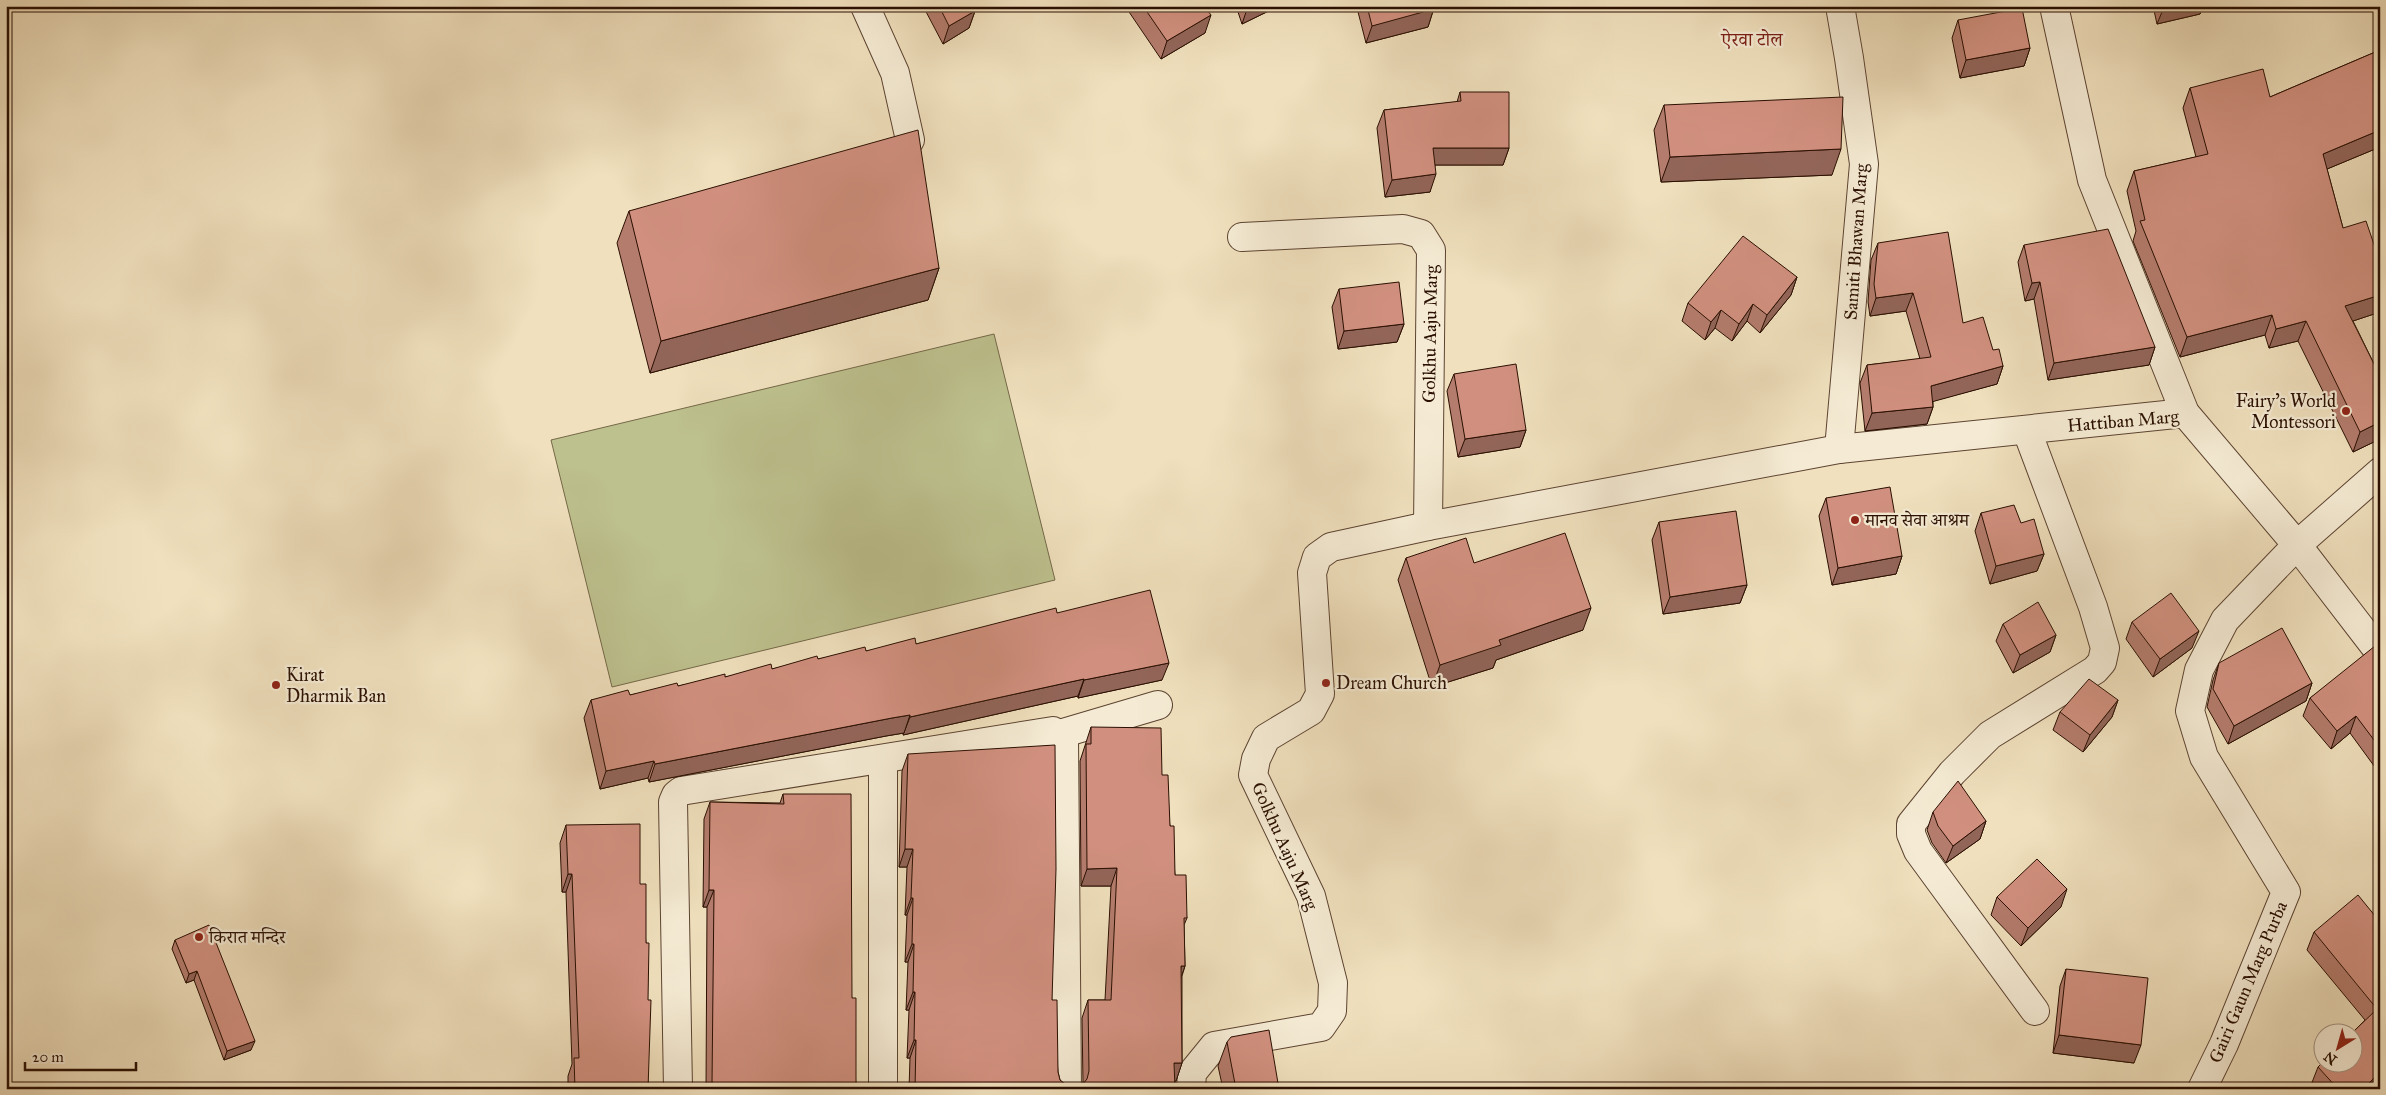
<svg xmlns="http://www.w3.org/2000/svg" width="2386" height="1095" viewBox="0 0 2386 1095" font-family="'IM FELL Great Primer','Noto Serif Devanagari',serif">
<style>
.green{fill:#bdc18e;stroke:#746848}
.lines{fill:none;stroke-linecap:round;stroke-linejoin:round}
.street-casing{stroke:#5c4331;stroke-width:30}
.street{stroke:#f5ebd4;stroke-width:28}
.wall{fill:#b47c6d;stroke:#2a0f02}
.shaded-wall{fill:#926559;stroke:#2a0f02}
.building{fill:#d1907f;stroke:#2a0f02}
.poi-dot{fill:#8f2418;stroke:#f5ebd4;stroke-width:2}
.labels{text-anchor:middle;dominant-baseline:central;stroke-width:4.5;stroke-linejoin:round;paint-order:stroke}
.street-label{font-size:18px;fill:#2a0f02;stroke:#f5ebd4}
.poi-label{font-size:18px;fill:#2a0f02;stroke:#f5ebd4;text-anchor:start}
.neighbourhood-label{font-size:19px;fill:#7a1f14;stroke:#f5ebd4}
</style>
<rect width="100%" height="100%" fill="#f0e0bd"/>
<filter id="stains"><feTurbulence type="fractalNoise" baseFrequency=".004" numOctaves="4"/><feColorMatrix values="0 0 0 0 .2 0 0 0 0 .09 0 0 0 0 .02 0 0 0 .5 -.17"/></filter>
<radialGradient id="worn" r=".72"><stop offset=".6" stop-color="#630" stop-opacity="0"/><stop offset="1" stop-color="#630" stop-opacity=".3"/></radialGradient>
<path class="green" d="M 994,334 L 1055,580 L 612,687 L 551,440 Z"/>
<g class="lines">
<g class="street-casing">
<g id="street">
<path d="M 865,6 L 895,73 L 910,140"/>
<path d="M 2054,6 L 2092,180 L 2185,413 L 2297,545 L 2380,653"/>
<path d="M 1242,237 L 1403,229 L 1421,234 L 1431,250 L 1428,526 L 1839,449 L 2185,413"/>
<path d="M 2027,431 L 2093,607 L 2105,648 L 2102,662 L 2095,670 L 1990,735 L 1952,773 L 1911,824 L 1911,834 L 1918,851 L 2035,1011"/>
<path d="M 1839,449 L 1864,164 L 1849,58 L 1840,6"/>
<path d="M 1060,734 L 1158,705"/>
<path d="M 883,759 L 883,1089"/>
<path d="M 678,1089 L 673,802 L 676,795 L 681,791 L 1053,731 L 1064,738 L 1067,1089"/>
<path d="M 1191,1089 L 1192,1073 L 1214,1046 L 1321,1027 L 1332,1011 L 1333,983 L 1311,896 L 1253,775 L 1256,759 L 1266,738 L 1311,711 L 1320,694 L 1312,573 L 1317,557 L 1331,547 L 1428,526"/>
<path d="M 2202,1089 L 2224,1044 L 2286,892 L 2204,757 L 2190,711 L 2199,670 L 2225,620 L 2297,545 L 2380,472"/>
</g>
</g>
<use href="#street" class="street"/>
</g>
<g class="wall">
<path d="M 923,6 L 973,6 L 975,11 L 969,28 L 943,44 Z"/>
<path d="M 1125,6 L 1204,6 L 1205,33 L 1161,59 Z"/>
<path d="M 1236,6 L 1279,6 L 1242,24 Z"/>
<path d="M 1357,6 L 1506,6 L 1505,7 L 1433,11 L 1428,27 L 1366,43 L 1357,8 Z"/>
<path d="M 2153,6 L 2203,6 L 2200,14 L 2157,24 Z"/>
<path d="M 2372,6 L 2380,6 L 2380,22 Z"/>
<path d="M 1958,20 L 2030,48 L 2024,66 L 1960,78 L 1952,38 Z"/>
<path d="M 2380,50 L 2380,147 L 2327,169 L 2343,228 L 2380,312 L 2353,321 L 2380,376 L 2380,439 L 2353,452 L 2298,341 L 2269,348 L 2265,335 L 2180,357 L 2133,241 L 2136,231 L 2127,191 L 2134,171 L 2196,157 L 2183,108 L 2190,88 L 2270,97 Z"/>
<path d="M 1460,92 L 1509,148 L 1503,165 L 1435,165 L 1430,192 L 1385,197 L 1377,128 L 1384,110 L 1457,102 Z"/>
<path d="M 1664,105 L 1832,175 L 1661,182 L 1654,130 Z"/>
<path d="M 629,211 L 939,268 L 928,300 L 650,373 L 617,243 Z"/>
<path d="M 1878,243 L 1963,323 L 1993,350 L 2003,366 L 1997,384 L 1933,401 L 1933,407 L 1927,424 L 1865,431 L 1860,383 L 1867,365 L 1920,359 L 1906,311 L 1870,316 L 1868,302 L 1871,260 Z"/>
<path d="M 2024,245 L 2155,347 L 2149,365 L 2048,380 L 2034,299 L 2025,301 L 2018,262 Z"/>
<path d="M 1797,277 L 1791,295 L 1760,333 L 1747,321 L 1732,341 L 1715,328 L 1705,340 L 1682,321 L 1688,303 Z"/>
<path d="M 1339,289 L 1404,324 L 1397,342 L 1338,349 L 1332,307 Z"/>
<path d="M 1454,374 L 1526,430 L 1520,447 L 1458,457 L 1447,391 Z"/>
<path d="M 1826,498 L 1902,556 L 1896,574 L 1832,585 L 1819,516 Z"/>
<path d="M 1981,513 L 2021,523 L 2044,554 L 2037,571 L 1990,584 L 1975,531 Z"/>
<path d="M 1659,522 L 1747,585 L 1740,603 L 1663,614 L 1652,540 Z"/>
<path d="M 1406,558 L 1474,563 L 1583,630 L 1496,660 L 1493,668 L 1432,687 L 1398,580 Z"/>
<path d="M 1057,613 L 1162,680 L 1078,698 L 1078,696 L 903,735 L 904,733 L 886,736 L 649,782 L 648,778 L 600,789 L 584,718 L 591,700 L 630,695 L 678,686 L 725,677 L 772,669 L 818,659 L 866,651 L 916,644 Z"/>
<path d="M 2132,622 L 2192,648 L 2153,677 L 2126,639 Z"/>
<path d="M 2003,624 L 2056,635 L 2050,652 L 2013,673 L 1996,641 Z"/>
<path d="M 2380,649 L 2380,774 L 2350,733 L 2331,749 L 2303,716 L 2310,698 Z"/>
<path d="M 2219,663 L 2312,683 L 2306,701 L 2228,744 L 2207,707 L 2213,680 Z"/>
<path d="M 2118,700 L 2112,717 L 2083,752 L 2053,730 L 2060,712 Z"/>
<path d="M 1091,727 L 1162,775 L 1170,826 L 1175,875 L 1187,918 L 1184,925 L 1185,966 L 1182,976 L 1182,1063 L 1176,1081 L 1175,1081 L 1175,1089 L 909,1089 L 910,1058 L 907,1058 L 909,1010 L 906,1010 L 908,962 L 905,962 L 907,915 L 905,915 L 907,867 L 899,867 L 902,771 L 908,754 L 1052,1000 L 1058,1072 L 1060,1080 L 1066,1085 L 1074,1087 L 1083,1084 L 1082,1018 L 1088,1000 L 1105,1000 L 1111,886 L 1081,886 L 1080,761 Z"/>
<path d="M 783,794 L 852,998 L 856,1089 L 706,1089 L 707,907 L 703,907 L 704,819 L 710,802 L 780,803 Z"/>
<path d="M 1933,812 L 1986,821 L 1980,839 L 1946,863 L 1932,843 L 1927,830 Z"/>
<path d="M 566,825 L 640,884 L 646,943 L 648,1089 L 568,1089 L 568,1076 L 572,1064 L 566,892 L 562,892 L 560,843 Z"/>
<path d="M 1997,897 L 2061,907 L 2021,946 L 1991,915 Z"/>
<path d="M 2380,922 L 2380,1084 L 2375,1089 L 2315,1089 L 2311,1085 L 2318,1067 L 2365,1020 L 2307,950 L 2314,932 Z"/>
<path d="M 175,940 L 251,1050 L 224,1060 L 194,980 L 186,983 L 172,949 Z"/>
<path d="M 2066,969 L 2134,1063 L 2053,1053 L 2060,986 Z"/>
<path d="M 1227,1042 L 1279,1089 L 1223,1089 L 1218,1066 Z"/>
</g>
<g class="shaded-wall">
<path d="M 1248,6 L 1279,6 L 1242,24 Z"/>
<path d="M 1426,6 L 1506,6 L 1505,7 L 1433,11 L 1428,27 L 1366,43 L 1372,26 Z"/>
<path d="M 2166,6 L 2203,6 L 2200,14 L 2157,24 L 2164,7 Z"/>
<path d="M 975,11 L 969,28 L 943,44 L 949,26 Z"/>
<path d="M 1211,15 L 1205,33 L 1161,59 L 1167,41 Z"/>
<path d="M 2030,48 L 2024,66 L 1960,78 L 1966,60 Z"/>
<path d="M 2380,130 L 2380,147 L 2315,174 L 2323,154 Z"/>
<path d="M 1433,148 L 1509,148 L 1503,165 L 1427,165 Z"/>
<path d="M 1841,149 L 1832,175 L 1661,182 L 1670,157 Z"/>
<path d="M 1436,174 L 1430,192 L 1385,197 L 1392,180 Z"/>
<path d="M 939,268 L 928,300 L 650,373 L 661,341 Z"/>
<path d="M 1797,277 L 1791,295 L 1760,333 L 1767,315 Z"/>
<path d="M 2040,282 L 2034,299 L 2025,301 L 2032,283 Z"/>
<path d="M 1913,293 L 1906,311 L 1870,316 L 1876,298 Z"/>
<path d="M 2380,295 L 2380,312 L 2338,326 L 2345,306 Z"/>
<path d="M 1753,304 L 1747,321 L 1732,341 L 1739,324 Z"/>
<path d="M 1721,310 L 1715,328 L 1705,340 L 1711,322 Z"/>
<path d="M 2272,315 L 2265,335 L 2180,357 L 2187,337 Z"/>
<path d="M 2306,321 L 2298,341 L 2269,348 L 2276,329 Z"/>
<path d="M 1404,324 L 1397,342 L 1338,349 L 1344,331 Z"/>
<path d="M 2155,347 L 2149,365 L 2048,380 L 2054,363 Z"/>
<path d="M 2003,366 L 1997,384 L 1924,404 L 1931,386 Z"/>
<path d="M 1933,407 L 1927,424 L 1865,431 L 1872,413 Z"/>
<path d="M 2380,422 L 2380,439 L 2353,452 L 2360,432 Z"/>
<path d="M 1526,430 L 1520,447 L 1458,457 L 1465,439 Z"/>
<path d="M 2044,554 L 2037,571 L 1990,584 L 1996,566 Z"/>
<path d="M 1902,556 L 1896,574 L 1832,585 L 1838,568 Z"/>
<path d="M 1747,585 L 1740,603 L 1663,614 L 1670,597 Z"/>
<path d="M 1591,608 L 1583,630 L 1496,660 L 1493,668 L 1432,687 L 1440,665 L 1499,640 Z"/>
<path d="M 2199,631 L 2192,648 L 2153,677 L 2160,659 Z"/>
<path d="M 2056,635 L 2050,652 L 2013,673 L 2020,655 Z"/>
<path d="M 1169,663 L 1162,680 L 1078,698 L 1084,680 Z"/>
<path d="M 1084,679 L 1078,696 L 903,735 L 910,717 Z"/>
<path d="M 2312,683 L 2306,701 L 2228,744 L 2234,726 Z"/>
<path d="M 2118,700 L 2112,717 L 2083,752 L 2090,735 Z"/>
<path d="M 910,715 L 904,733 L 886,736 L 649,782 L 655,764 L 892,718 Z"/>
<path d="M 2356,716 L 2350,733 L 2331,749 L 2337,731 Z"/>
<path d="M 654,761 L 648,778 L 600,789 L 606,771 Z"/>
<path d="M 1986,821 L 1980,839 L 1946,863 L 1953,846 Z"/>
<path d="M 905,849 L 913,849 L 907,867 L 899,867 Z"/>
<path d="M 1117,868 L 1111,886 L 1081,886 L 1087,869 Z"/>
<path d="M 568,874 L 572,874 L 566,892 L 562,892 Z"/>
<path d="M 2067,889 L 2061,907 L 2021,946 L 2028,928 Z"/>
<path d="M 709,890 L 714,890 L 707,907 L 703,907 Z"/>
<path d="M 911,898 L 913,898 L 907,915 L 905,915 Z"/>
<path d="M 912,944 L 914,944 L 908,962 L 905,962 Z"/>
<path d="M 1181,966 L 1185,966 L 1179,983 Z"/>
<path d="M 197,971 L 194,980 L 186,983 L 189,974 Z"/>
<path d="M 913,992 L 915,992 L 909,1010 L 906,1010 Z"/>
<path d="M 2059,1035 L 2141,1045 L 2134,1063 L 2053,1053 Z"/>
<path d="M 914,1040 L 916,1040 L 910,1058 L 907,1058 Z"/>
<path d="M 255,1041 L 251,1050 L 224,1060 L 227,1051 Z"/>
<path d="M 1174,1063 L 1182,1063 L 1176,1081 L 1168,1081 Z"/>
<path d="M 2380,1072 L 2380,1084 L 2375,1089 L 2363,1089 Z"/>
<path d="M 712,1084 L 714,1084 L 712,1089 L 710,1089 Z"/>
</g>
<g class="building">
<path d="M 939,6 L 973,6 L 975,11 L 949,26 Z"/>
<path d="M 1143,6 L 1204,6 L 1211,15 L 1167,41 Z"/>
<path d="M 1367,6 L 1434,6 L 1434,9 L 1372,26 Z"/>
<path d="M 2022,8 L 2030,48 L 1966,60 L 1958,20 Z"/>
<path d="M 2380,50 L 2380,130 L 2323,154 L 2343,228 L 2366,221 L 2380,262 L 2380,295 L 2345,306 L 2380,376 L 2380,422 L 2360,432 L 2306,321 L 2276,329 L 2272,315 L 2187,337 L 2140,221 L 2145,220 L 2134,171 L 2208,154 L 2190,88 L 2263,69 L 2270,97 Z"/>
<path d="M 1460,92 L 1509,92 L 1509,148 L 1433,148 L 1436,174 L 1392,180 L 1384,110 L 1461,101 Z"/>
<path d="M 1843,97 L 1841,149 L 1670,157 L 1664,105 Z"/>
<path d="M 918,130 L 939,268 L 661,341 L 629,211 Z"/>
<path d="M 2108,229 L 2155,347 L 2054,363 L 2040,282 L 2032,283 L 2024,245 Z"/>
<path d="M 1948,232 L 1963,323 L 1983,317 L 1993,350 L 1999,349 L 2003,366 L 1931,386 L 1933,407 L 1872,413 L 1867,365 L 1931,357 L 1913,293 L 1876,298 L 1874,284 L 1878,243 Z"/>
<path d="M 1743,236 L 1797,277 L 1767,315 L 1753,304 L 1739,324 L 1721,310 L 1711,322 L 1688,303 Z"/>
<path d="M 1399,282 L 1404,324 L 1344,331 L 1339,289 Z"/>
<path d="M 1516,364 L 1526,430 L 1465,439 L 1454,374 Z"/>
<path d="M 1890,487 L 1902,556 L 1838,568 L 1826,498 Z"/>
<path d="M 2014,505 L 2021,523 L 2034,519 L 2044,554 L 1996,566 L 1981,513 Z"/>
<path d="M 1736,511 L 1747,585 L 1670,597 L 1659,522 Z"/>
<path d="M 1565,533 L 1591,608 L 1499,640 L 1501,645 L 1440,665 L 1406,558 L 1466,538 L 1474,563 Z"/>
<path d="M 1150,590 L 1169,663 L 1084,680 L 1084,679 L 910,717 L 910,715 L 892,718 L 655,764 L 654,761 L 606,771 L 591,700 L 628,690 L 630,695 L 677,683 L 678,686 L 725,674 L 725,677 L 771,664 L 772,669 L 817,656 L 818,659 L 865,647 L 866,651 L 915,638 L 916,644 L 1056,608 L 1057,613 Z"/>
<path d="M 2171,593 L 2199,631 L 2160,659 L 2132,622 Z"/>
<path d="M 2038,602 L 2056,635 L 2020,655 L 2003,624 Z"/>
<path d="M 2282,628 L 2312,683 L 2234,726 L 2213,689 L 2219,663 Z"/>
<path d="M 2375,646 L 2380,649 L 2380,748 L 2356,716 L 2337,731 L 2310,698 Z"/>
<path d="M 2089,679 L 2118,700 L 2090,735 L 2060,712 Z"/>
<path d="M 1091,727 L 1161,728 L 1162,775 L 1168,775 L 1170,826 L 1174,826 L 1175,875 L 1186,875 L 1187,918 L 1184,918 L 1185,966 L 1181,966 L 1182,1063 L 1174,1063 L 1175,1089 L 915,1089 L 916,1040 L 914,1040 L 915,992 L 913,992 L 914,944 L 912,944 L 913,898 L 911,898 L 913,849 L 905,849 L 908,754 L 1055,745 L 1056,869 L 1052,1000 L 1057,1000 L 1058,1072 L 1060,1080 L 1066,1085 L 1074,1087 L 1082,1085 L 1087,1079 L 1089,1071 L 1088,1000 L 1111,1000 L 1117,868 L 1087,869 L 1086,744 L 1091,744 Z"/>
<path d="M 1958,781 L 1986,821 L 1953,846 L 1938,826 L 1933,812 Z"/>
<path d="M 783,794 L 851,794 L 852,998 L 856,998 L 856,1089 L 714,1089 L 714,1084 L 712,1084 L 714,890 L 709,890 L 710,802 L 784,804 Z"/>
<path d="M 640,824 L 640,884 L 646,884 L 646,943 L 649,943 L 648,1000 L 651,1000 L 648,1089 L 575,1089 L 574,1058 L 579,1058 L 572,874 L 568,874 L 566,825 Z"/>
<path d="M 2037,859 L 2067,889 L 2028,928 L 1997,897 Z"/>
<path d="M 2358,895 L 2380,922 L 2380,1072 L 2363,1089 L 2338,1089 L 2318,1067 L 2324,1061 L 2324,1062 L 2354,1062 L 2353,1032 L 2377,1009 L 2314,932 Z"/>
<path d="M 209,925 L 255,1041 L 227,1051 L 197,971 L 189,974 L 175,940 Z"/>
<path d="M 2066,969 L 2148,978 L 2141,1045 L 2059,1035 Z"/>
<path d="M 1269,1030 L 1279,1089 L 1236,1089 L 1227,1042 L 1231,1037 Z"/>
</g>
<g class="poi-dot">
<circle cx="2346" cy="411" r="5"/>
<circle cx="1855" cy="520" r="5"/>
<circle cx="1326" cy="683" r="5"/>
<circle cx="276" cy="685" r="5"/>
<circle cx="199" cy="937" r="5"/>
</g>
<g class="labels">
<g class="street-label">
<text transform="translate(1856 242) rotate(-86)">Samiti Bhawan Marg</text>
<text transform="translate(1430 334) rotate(-89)">Golkhu Aaju Marg</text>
<text transform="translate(2123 421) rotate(-5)">Hattiban Marg</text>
<text transform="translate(1285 846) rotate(66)">Golkhu Aaju Marg</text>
<text transform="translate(2248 982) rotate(-67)">Gairi Gaun Marg Purba</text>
</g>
<g class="poi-label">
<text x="2336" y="401" text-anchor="end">Fairy's World<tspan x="2336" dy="21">Montessori</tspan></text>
<text x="1865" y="520">मानव सेवा आश्रम</text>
<text x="286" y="675">Kirat<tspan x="286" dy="21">Dharmik Ban</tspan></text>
<text x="1336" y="683">Dream Church</text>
<text x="209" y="937">किरात मन्दिर</text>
</g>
<g class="neighbourhood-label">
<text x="1752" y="39">ऐरवा टोल</text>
</g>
</g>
<rect width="2386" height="1095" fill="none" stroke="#f0e0bd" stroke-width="25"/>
<rect x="8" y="8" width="2371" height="1080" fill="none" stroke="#2a0f02" stroke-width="2.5"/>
<rect x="12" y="12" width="2361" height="1070" fill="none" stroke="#2a0f02"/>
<g transform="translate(2338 1048) rotate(217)"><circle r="24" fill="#f5ebd4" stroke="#a49380"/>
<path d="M0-4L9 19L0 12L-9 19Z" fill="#8f2418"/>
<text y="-8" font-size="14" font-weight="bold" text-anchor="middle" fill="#2a0f02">N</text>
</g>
<path d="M25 1062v8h111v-8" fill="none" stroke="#2a0f02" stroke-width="2.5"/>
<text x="32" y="1062" font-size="15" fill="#2a0f02" stroke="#f5ebd4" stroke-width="4" paint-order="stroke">20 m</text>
<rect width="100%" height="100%" filter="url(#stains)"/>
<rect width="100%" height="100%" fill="url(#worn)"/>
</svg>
